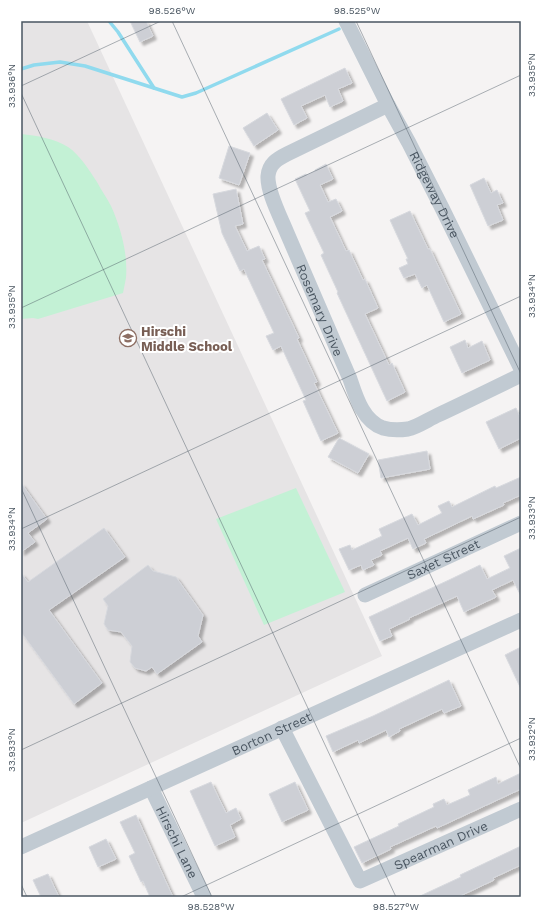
<svg xmlns="http://www.w3.org/2000/svg" width="542" height="918" viewBox="0 0 542 918" font-family="'Work Sans',sans-serif">
<style>
.education{fill:#e6e4e5}
.green{fill:#c3f1d5}
.lines{fill:none;stroke-linecap:round;stroke-linejoin:round}
.stream{stroke:#90daee;stroke-width:3.5}
.building{fill:#cdcfd5;stroke:#d7d9de;filter:url(#shadow)}
.street{stroke:#c1cad2;stroke-width:15}
.ticks{fill:none;stroke:#4a5661;stroke-width:1;stroke-opacity:0.45}
.labels{text-anchor:middle;dominant-baseline:central;stroke-width:4;stroke-linejoin:round;paint-order:stroke}
.street-label{font-size:13px;fill:#4a5661;stroke:#fff}
.education-label{font-size:13px;font-weight:bold;fill:#785e54;stroke:#fff;text-anchor:start}
.neatline{fill:none;stroke:#4a5661;stroke-width:1.5}
.ticks-label{font-size:10px;text-anchor:middle;fill:#4a5661}
</style>
<defs>
<filter id="shadow"><feDropShadow dx="3.5" dy="3.5" stdDeviation="1" flood-color="#0004"/></filter>
</defs>
<rect width="100%" height="100%" fill="#f5f3f3"/>
<path class="education" d="M 21,21 L 87,21 L 382,656 L 21,823 Z"/>
<g class="green">
<path d="M 21,134 C 37,136 54,138 68,147 C 79,154 90,171 97,182 C 101,190 107,198 111,206 C 121,228 128,254 126,278 C 125,283 124,288 123,293 L 38,319 L 33,318 L 21,319 Z"/>
<path d="M 296,488 L 345,592 L 264,625 L 216,519 Z"/>
</g>
<g class="lines">
<g class="stream">
<path d="M 109,21 L 118,32 L 154,88"/>
<path d="M 21,69 L 34,65 L 60,62 L 85,66 L 182,97 L 196,93 L 339,29"/>
</g>
</g>
<g class="building">
<path d="M 130,21 L 146,21 L 153,36 L 140,42 Z"/>
<path d="M 345,68 L 352,83 L 338,89 L 343,101 L 330,107 L 325,95 L 301,106 L 307,118 L 294,125 L 281,99 Z"/>
<path d="M 267,113 L 278,130 L 254,146 L 243,128 Z"/>
<path d="M 229,146 L 250,153 L 239,185 L 219,178 Z"/>
<path d="M 326,164 L 333,179 L 320,185 L 328,202 L 336,199 L 342,211 L 330,217 L 346,251 L 349,250 L 363,280 L 365,279 L 378,308 L 365,314 L 389,365 L 392,363 L 405,392 L 387,401 L 337,293 L 338,292 L 321,255 L 324,253 L 305,213 L 310,211 L 295,179 L 306,174 L 307,175 L 315,171 L 315,170 Z"/>
<path d="M 484,178 L 491,193 L 497,190 L 503,203 L 497,205 L 503,220 L 488,226 L 470,185 Z"/>
<path d="M 236,189 L 243,224 L 235,226 L 247,251 L 259,246 L 265,259 L 262,260 L 299,338 L 297,339 L 317,382 L 314,383 L 338,433 L 321,441 L 303,401 L 306,400 L 281,346 L 273,350 L 266,336 L 274,333 L 244,269 L 240,271 L 222,233 L 213,194 Z"/>
<path d="M 410,211 L 428,249 L 430,249 L 461,314 L 444,322 L 427,285 L 422,288 L 415,274 L 404,278 L 399,268 L 408,264 L 406,259 L 408,259 L 390,220 Z"/>
<path d="M 465,340 L 468,348 L 482,341 L 490,360 L 462,373 L 450,347 Z"/>
<path d="M 516,408 L 521,419 L 521,438 L 499,449 L 486,422 Z"/>
<path d="M 339,438 L 369,454 L 358,473 L 328,457 Z"/>
<path d="M 427,451 L 430,469 L 381,478 L 378,460 Z"/>
<path d="M 521,477 L 521,495 L 503,503 L 504,505 L 473,519 L 472,516 L 424,539 L 426,543 L 413,549 L 408,538 L 380,551 L 382,555 L 371,560 L 374,565 L 363,570 L 361,565 L 349,570 L 339,549 L 350,545 L 352,550 L 382,536 L 379,529 L 412,514 L 418,525 L 442,513 L 438,506 L 449,501 L 452,507 L 495,486 L 496,488 Z"/>
<path d="M 21,483 L 47,519 L 28,533 L 35,542 L 21,552 Z"/>
<path d="M 104,528 L 125,557 L 49,610 L 102,683 L 74,704 L 21,632 L 21,573 L 28,582 Z"/>
<path d="M 521,548 L 521,596 L 513,580 L 492,590 L 496,597 L 464,612 L 457,596 L 409,618 L 410,619 L 389,629 L 392,636 L 380,641 L 369,617 L 449,580 L 480,565 L 487,579 L 510,568 L 504,556 Z"/>
<path d="M 148,565 L 153,571 L 176,577 L 203,615 L 198,636 L 202,642 L 157,674 L 152,667 L 146,671 L 135,668 L 130,662 L 132,646 L 121,632 L 108,630 L 104,624 L 108,606 L 103,599 Z"/>
<path d="M 521,647 L 521,689 L 505,655 Z"/>
<path d="M 449,680 L 461,706 L 444,713 L 442,709 L 399,729 L 400,731 L 389,737 L 386,730 L 359,743 L 358,740 L 333,752 L 326,736 L 373,716 Z"/>
<path d="M 521,773 L 521,789 L 437,828 L 436,826 L 390,847 L 391,849 L 362,863 L 354,847 L 399,826 L 398,824 L 434,807 L 433,804 L 444,799 L 447,805 L 470,795 L 468,790 L 496,777 L 498,784 Z"/>
<path d="M 211,782 L 226,813 L 236,808 L 241,819 L 230,825 L 235,837 L 215,846 L 190,791 Z"/>
<path d="M 295,782 L 308,810 L 282,822 L 269,794 Z"/>
<path d="M 136,815 L 166,882 L 173,897 L 150,897 L 143,881 L 141,882 L 129,856 L 135,853 L 120,822 Z"/>
<path d="M 106,839 L 116,859 L 98,867 L 89,847 Z"/>
<path d="M 521,846 L 521,865 L 493,878 L 494,880 L 458,897 L 418,897 L 461,877 L 460,875 Z"/>
<path d="M 48,874 L 59,897 L 41,897 L 33,880 Z"/>
</g>
<g class="lines">
<g class="street">
<path id="s1" d="M 346,21 L 388,105 L 409,143 L 442,208 L 521,369"/>
<path id="s2" d="M 388,105 L 287,154 C 277,159 269,164 268,176 C 267,192 281,218 287,233 C 308,282 329,331 350,379 C 356,397 363,421 383,428 C 390,430 401,430 408,429 C 417,427 429,419 438,415 C 466,402 494,388 521,375"/>
<path id="s3" d="M 365,595 L 521,523"/>
<path id="s4" d="M 282,728 L 360,881 L 521,809"/>
<path id="s5" d="M 151,788 L 204,897"/>
<path id="s6" d="M 21,847 L 521,620"/>
</g>
</g>
<path class="ticks" d="M 172,21 L 521,769M 356,21 L 521,374M 21,86 L 161,21M 21,93 L 396,897M 21,308 L 521,75M 21,488 L 212,897M 21,529 L 521,296M 21,750 L 521,517M 21,884 L 27,897M 181,897 L 521,738"/>
<defs>
<g id="school-ring" transform="scale(0.9)"><circle r="9.5" fill="#fff" stroke="#8d6e63" stroke-width="1.5"/><path d="M0-5L7-2L0 1L-7-2ZM-4 1L0 2.5L4 1V4Q0 6-4 4Z" fill="#8d6e63"/></g>
</defs>
<g fill-rule="evenodd">
<use href="#school-ring" x="128" y="338"/>
</g>
<g class="labels">
<g class="street-label">
<text stroke="none"><textPath href="#s1" startOffset="195">Ridgeway Drive</textPath></text>
<text stroke="none"><textPath href="#s2" startOffset="287">Rosemary Drive</textPath></text>
<text stroke="none"><textPath href="#s3" startOffset="86">Saxet Street</textPath></text>
<text stroke="none"><textPath href="#s6" startOffset="275">Borton Street</textPath></text>
<text stroke="none"><textPath href="#s5" startOffset="60">Hirschi Lane</textPath></text>
<text stroke="none"><textPath href="#s4" startOffset="260">Spearman Drive</textPath></text>
</g>
<g class="education-label">
<text x="141" y="331">Hirschi<tspan x="141" dy="15">Middle School</tspan></text>
</g>
</g>
<rect width="542" height="918" fill="none" stroke="#ffffff" stroke-width="44"/>
<rect x="22" y="22" width="498" height="874" class="neatline"/>
<g class="ticks-label">
<text x="172" y="14">98.526°W</text>
<text x="357" y="14">98.525°W</text>
<text transform="translate(531 75) rotate(-90)" y="4">33.935°N</text>
<text transform="translate(11 86) rotate(-90)" y="4">33.936°N</text>
<text transform="translate(531 296) rotate(-90)" y="4">33.934°N</text>
<text transform="translate(11 307) rotate(-90)" y="4">33.935°N</text>
<text transform="translate(531 518) rotate(-90)" y="4">33.933°N</text>
<text transform="translate(11 529) rotate(-90)" y="4">33.934°N</text>
<text transform="translate(531 739) rotate(-90)" y="4">33.932°N</text>
<text transform="translate(11 750) rotate(-90)" y="4">33.933°N</text>
<text x="211" y="910">98.528°W</text>
<text x="396" y="910">98.527°W</text>
</g>
</svg>
